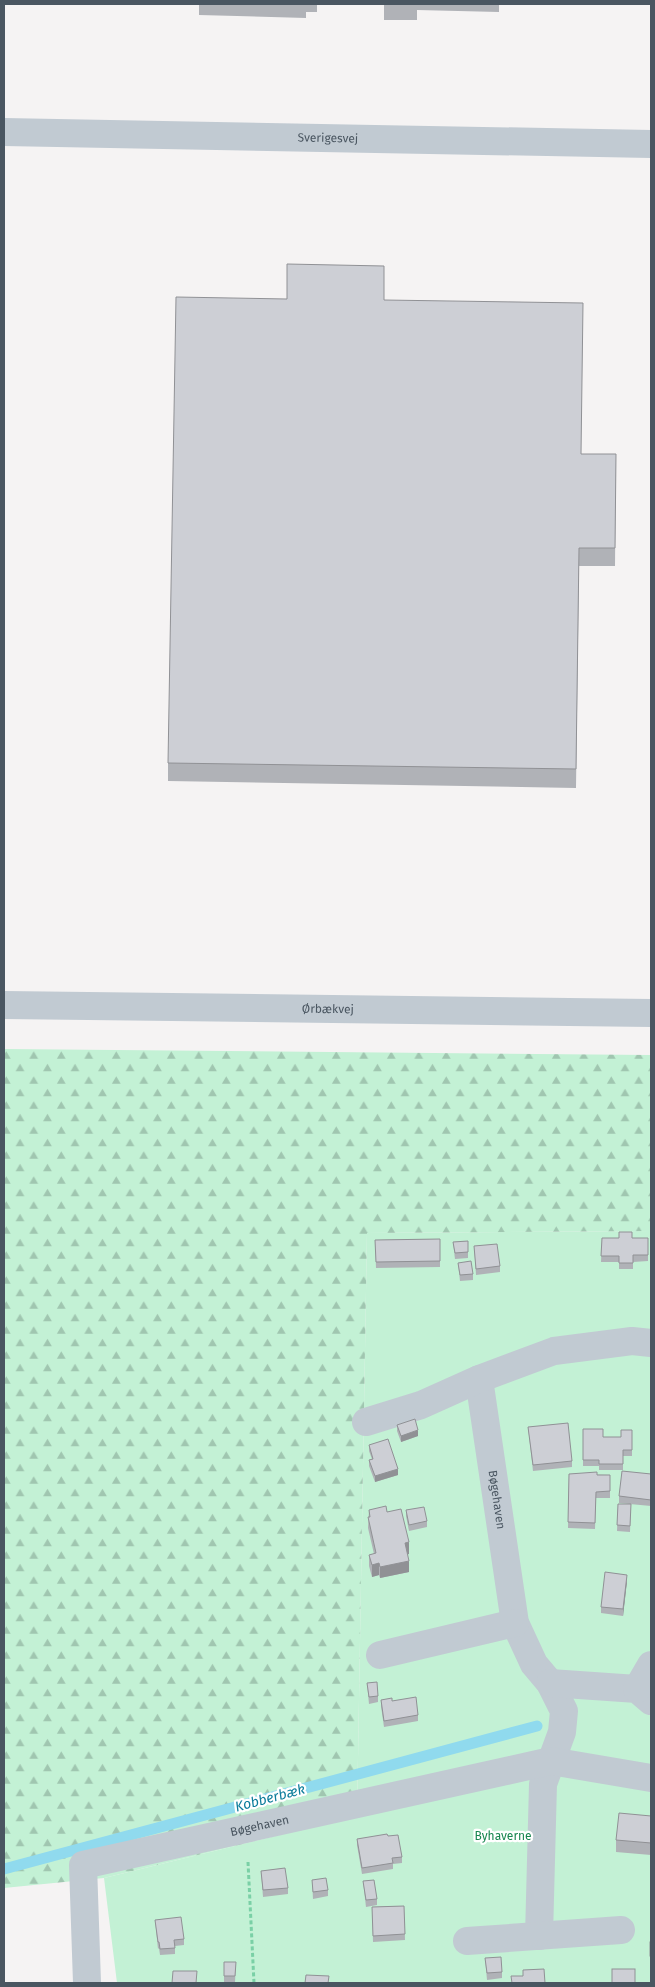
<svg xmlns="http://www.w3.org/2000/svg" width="655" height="1987" viewBox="0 0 655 1987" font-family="'Fira Sans',sans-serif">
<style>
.green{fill:#c3f1d5}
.forest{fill:url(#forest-firs)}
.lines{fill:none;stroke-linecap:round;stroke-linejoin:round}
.stream{stroke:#90daee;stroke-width:11}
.path{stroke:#7ad0a6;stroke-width:3;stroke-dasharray:4 2.5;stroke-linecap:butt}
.minor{stroke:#c1cad2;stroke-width:28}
.wall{fill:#b0b2b7}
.shaded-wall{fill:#909195}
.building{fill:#cdcfd5;stroke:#909195}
.labels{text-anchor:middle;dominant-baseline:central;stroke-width:4.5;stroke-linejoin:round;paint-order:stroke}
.street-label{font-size:12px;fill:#4a5661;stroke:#fff}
.park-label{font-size:12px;fill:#17864f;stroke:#fff}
.water-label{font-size:14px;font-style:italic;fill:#0c7c9b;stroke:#fff}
</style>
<defs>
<pattern id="forest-firs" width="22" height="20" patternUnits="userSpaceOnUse" patternTransform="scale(1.25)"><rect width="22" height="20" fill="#c3f1d5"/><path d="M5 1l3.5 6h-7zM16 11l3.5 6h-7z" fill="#a0c6b0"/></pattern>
</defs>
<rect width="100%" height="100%" fill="#f5f3f3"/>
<path class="green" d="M 651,1231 L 651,1983 L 117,1983 L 104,1878 L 357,1816 L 367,1233 Z"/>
<path class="forest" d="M 4,1049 L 651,1055 L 651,1231 L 367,1233 L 357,1816 L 104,1878 L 4,1888 Z"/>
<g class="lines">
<path class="stream" d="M 4,1869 L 537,1726"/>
<path class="path" d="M 248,1862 L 254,1983"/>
<g class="minor">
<path id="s1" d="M 4,132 L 651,144"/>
<path id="s2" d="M 4,1005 L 651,1013"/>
<path id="s3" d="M 479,1379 L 515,1623 L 534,1664 L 550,1683 L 564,1711 L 562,1732 L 543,1784 L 539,1936"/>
<path d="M 366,1422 L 421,1405 L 479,1379 L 554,1351 L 632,1341 L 651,1343"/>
<path d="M 380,1655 L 515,1623"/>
<path d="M 550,1683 L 637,1689 L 651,1701"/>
<path d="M 637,1689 L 651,1665"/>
<path d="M 467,1941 L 621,1930"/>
<path id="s4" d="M 87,1983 L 83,1865 L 551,1761 L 651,1778"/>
</g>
</g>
<g class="wall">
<path d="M 199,4 L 317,4 L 317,12 L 306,12 L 306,18 L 199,15 Z"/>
<path d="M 384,4 L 499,4 L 499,12 L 417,10 L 417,20 L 384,20 Z"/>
<path d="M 384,300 L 581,454 L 616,454 L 615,566 L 579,566 L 576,788 L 168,781 L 168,763 Z"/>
<path d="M 602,1238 L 648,1238 L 648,1261 L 633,1262 L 633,1269 L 619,1269 L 619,1262 L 601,1262 Z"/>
<path d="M 440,1239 L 440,1267 L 376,1268 L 375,1240 Z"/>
<path d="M 468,1241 L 468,1258 L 455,1259 L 453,1242 Z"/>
<path d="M 474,1246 L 500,1266 L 500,1272 L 476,1275 Z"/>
<path d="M 458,1263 L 473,1274 L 473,1280 L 460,1281 Z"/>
<path d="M 397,1425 L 418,1436 L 401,1442 L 397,1431 Z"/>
<path d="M 528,1427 L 572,1461 L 572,1467 L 533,1471 Z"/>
<path d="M 583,1429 L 603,1437 L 621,1437 L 632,1430 L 632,1456 L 623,1456 L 623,1470 L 599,1470 L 599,1466 L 583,1466 Z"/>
<path d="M 369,1445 L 398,1475 L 375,1482 L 369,1466 L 369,1460 L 372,1459 L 369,1451 Z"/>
<path d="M 569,1474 L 610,1475 L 610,1498 L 596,1498 L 595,1529 L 568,1528 Z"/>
<path d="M 651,1474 L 651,1506 L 619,1503 L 619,1496 Z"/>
<path d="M 618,1504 L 631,1504 L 630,1532 L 617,1531 Z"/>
<path d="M 369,1510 L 387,1512 L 409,1554 L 407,1554 L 409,1572 L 380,1578 L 379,1575 L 372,1577 L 369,1566 L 369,1555 L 374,1554 L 368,1528 Z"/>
<path d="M 406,1510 L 427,1521 L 427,1527 L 409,1531 L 406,1516 Z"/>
<path d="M 627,1581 L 623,1616 L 601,1613 L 601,1607 Z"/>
<path d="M 367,1683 L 378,1696 L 378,1702 L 369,1704 Z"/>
<path d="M 381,1700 L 392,1701 L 418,1715 L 418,1721 L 384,1727 L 381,1706 Z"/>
<path d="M 651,1816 L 651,1855 L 616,1852 L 616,1840 Z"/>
<path d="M 388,1836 L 402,1857 L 402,1863 L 393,1864 L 393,1869 L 362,1874 L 357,1845 L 357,1839 Z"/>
<path d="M 261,1871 L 288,1888 L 288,1894 L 263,1897 Z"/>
<path d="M 312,1880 L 328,1890 L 328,1896 L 313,1899 Z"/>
<path d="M 363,1881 L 377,1899 L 377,1905 L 366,1907 Z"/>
<path d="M 404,1906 L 405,1940 L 373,1942 L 372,1907 Z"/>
<path d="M 155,1920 L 184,1939 L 184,1945 L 175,1946 L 175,1954 L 160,1955 L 159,1948 L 158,1949 Z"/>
<path d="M 485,1958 L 502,1972 L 502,1978 L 487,1980 Z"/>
<path d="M 224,1962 L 236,1962 L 235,1982 L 224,1982 Z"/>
</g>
<g class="shaded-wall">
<path d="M 418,1430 L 418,1436 L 401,1442 L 401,1436 Z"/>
<path d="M 398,1469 L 398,1475 L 375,1482 L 375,1476 Z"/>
<path d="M 409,1542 L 409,1554 L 405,1555 L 405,1543 Z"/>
<path d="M 409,1561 L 409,1572 L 380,1578 L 380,1567 Z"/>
<path d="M 379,1563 L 379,1575 L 372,1577 L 372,1565 Z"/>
<path d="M 627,1575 L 627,1581 L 623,1616 L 623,1609 Z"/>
</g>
<g class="building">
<path d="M 287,264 L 384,266 L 384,300 L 583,303 L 581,454 L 616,454 L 615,548 L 579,548 L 576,769 L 168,763 L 176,297 L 287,299 Z"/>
<path d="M 619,1232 L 632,1232 L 632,1238 L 648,1238 L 648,1255 L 633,1255 L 633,1263 L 619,1263 L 619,1256 L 601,1256 L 602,1238 L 619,1238 Z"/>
<path d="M 440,1239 L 440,1261 L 376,1262 L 375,1240 Z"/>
<path d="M 468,1241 L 468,1252 L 455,1253 L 453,1242 Z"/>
<path d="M 497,1244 L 500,1266 L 476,1269 L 474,1246 Z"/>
<path d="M 471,1261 L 473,1274 L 460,1275 L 458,1263 Z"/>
<path d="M 415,1419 L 418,1430 L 401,1436 L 397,1425 Z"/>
<path d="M 568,1423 L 572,1461 L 533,1465 L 528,1427 Z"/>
<path d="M 583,1429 L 603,1429 L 603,1437 L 621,1437 L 621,1430 L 632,1430 L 632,1450 L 623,1450 L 623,1464 L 599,1464 L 599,1460 L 583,1460 Z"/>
<path d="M 388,1439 L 398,1469 L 375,1476 L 369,1460 L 373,1459 L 369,1445 Z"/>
<path d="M 622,1471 L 651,1474 L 651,1500 L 619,1496 Z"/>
<path d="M 597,1472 L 597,1475 L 610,1475 L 610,1491 L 596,1492 L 595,1523 L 568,1522 L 569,1474 Z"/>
<path d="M 618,1504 L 631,1504 L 630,1526 L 617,1525 Z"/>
<path d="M 386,1506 L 387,1512 L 401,1509 L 409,1542 L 405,1543 L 409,1561 L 380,1567 L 379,1563 L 372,1565 L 369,1555 L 376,1553 L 368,1517 L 370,1517 L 369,1510 Z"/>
<path d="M 424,1507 L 427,1521 L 409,1525 L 406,1510 Z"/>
<path d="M 605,1572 L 627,1575 L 623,1609 L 601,1607 Z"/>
<path d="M 377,1682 L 378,1696 L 369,1697 L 367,1683 Z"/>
<path d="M 416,1697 L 418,1715 L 384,1721 L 381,1700 L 392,1698 L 392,1701 Z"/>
<path d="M 619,1813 L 651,1816 L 651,1843 L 616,1840 Z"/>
<path d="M 387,1834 L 388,1836 L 398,1835 L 402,1857 L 392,1858 L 393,1863 L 362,1868 L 357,1839 Z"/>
<path d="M 285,1868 L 288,1888 L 263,1890 L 261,1871 Z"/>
<path d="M 326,1878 L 328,1890 L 313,1892 L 312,1880 Z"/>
<path d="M 374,1880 L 377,1899 L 366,1900 L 363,1881 Z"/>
<path d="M 404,1906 L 405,1934 L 373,1936 L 372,1907 Z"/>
<path d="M 181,1917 L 184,1939 L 174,1940 L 175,1948 L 160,1949 L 159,1942 L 158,1942 L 155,1920 Z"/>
<rect x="650" y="1942" width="1" height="14"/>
<path d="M 501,1957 L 502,1972 L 487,1973 L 485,1958 Z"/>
<path d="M 224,1962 L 236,1962 L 235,1976 L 224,1976 Z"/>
<path d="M 544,1969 L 545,1983 L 512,1983 L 511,1976 L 523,1976 L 523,1970 Z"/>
<rect x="612" y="1969" width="23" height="14"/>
<path d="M 173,1971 L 197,1971 L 196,1983 L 172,1983 Z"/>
<path d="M 306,1975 L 329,1976 L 328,1983 L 305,1983 Z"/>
</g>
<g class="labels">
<g class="street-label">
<text stroke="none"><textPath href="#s1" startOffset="324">Sverigesvej</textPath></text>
<text stroke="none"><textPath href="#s2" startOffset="324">Ørbækvej</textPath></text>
<text stroke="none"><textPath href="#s3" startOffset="122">Bøgehaven</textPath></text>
<text stroke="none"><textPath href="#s4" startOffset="299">Bøgehaven</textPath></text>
</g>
<g class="park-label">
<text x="503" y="1836">Byhaverne</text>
</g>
<g class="water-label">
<text transform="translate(270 1798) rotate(-15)">Kobberbæk</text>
</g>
</g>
<rect width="655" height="1987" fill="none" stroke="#4a5661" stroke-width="10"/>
</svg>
